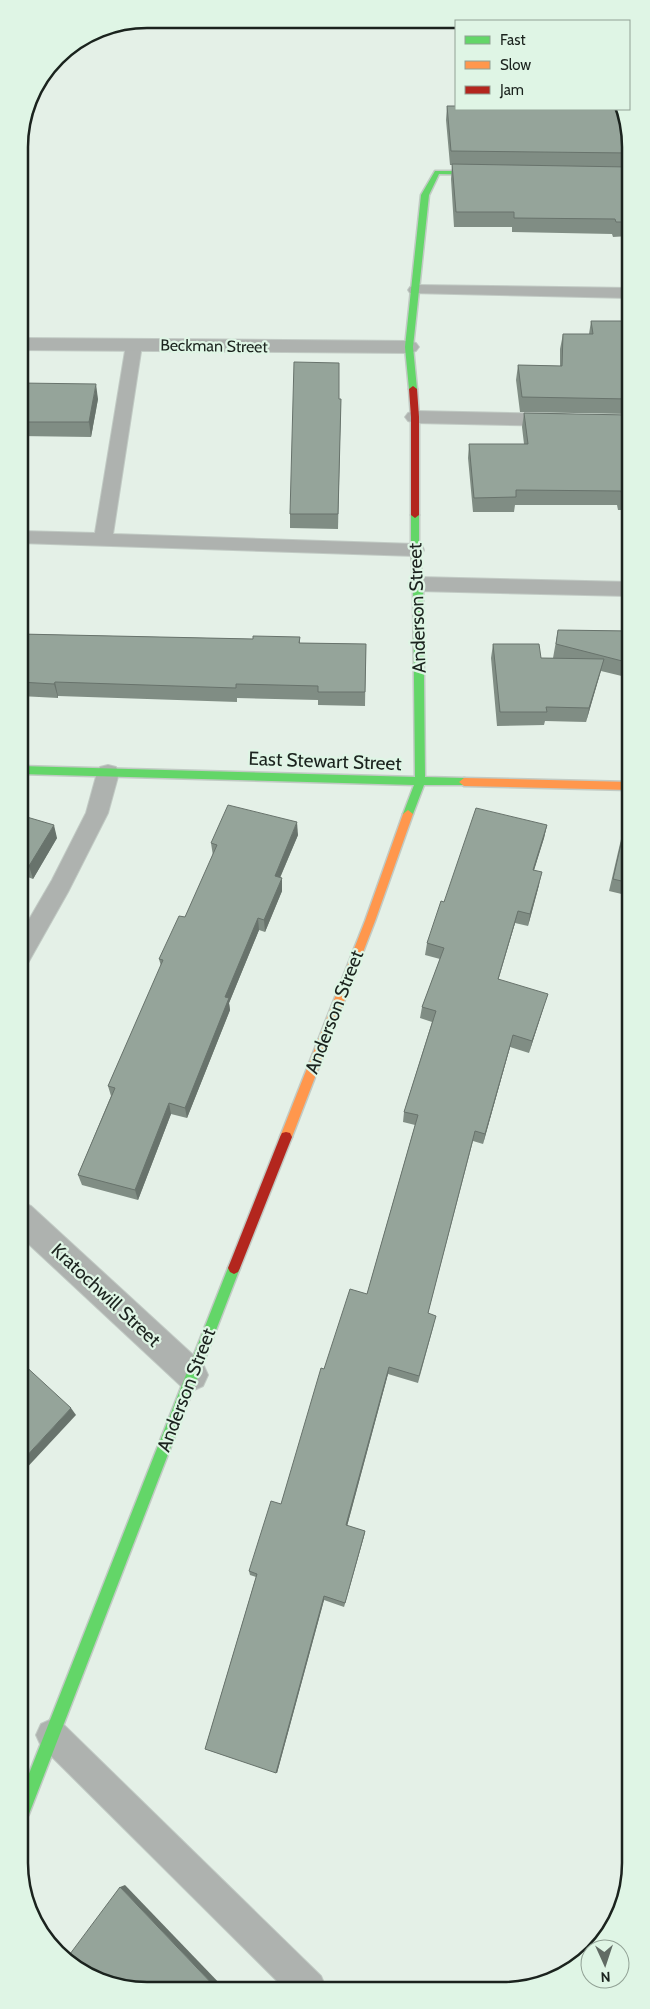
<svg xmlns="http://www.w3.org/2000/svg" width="650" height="2009" viewBox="0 0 650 2009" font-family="Cabin,sans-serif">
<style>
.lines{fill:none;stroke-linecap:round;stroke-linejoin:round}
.lane-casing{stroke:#c1cac4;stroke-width:2}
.street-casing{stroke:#c1cac4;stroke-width:2}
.fast-casing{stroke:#c1cac4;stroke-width:3}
.slow-casing{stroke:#c1cac4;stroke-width:3}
.jam-casing{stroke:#c1cac4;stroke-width:3}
.lane{fill:#aeb2af;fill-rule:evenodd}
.street{fill:#aeb2af;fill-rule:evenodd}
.fast{fill:#63d668;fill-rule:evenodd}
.slow{fill:#ff974d;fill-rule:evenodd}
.jam{fill:#b3261e;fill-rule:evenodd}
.wall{fill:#808d84}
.shaded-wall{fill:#68736c}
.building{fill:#95a49a;stroke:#68736c}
.labels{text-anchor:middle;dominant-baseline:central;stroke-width:4.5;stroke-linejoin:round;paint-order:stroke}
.far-street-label{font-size:16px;fill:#1b231e;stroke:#dff5e5}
.street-label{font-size:19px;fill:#1b231e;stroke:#dff5e5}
.rim{fill:none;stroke:#1b231e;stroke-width:2.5}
</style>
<rect width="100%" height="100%" fill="#e4f0e7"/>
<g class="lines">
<g class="lane-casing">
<g id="lane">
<path d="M 416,285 L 629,288 L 629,298 L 410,293 L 408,290 L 410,287 Z"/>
<path d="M 134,340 L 140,341 L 142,345 L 113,534 L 415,544 L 422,545 L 424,550 L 422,555 L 415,556 L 20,543 L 20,531 L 95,533 L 126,345 L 128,341 Z"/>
<path d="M 418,577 L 629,582 L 629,596 L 418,591 L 411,589 L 408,584 L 411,579 Z"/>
<path d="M 108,765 L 116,767 L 119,773 L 108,813 L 68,892 L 28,963 L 20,966 L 20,935 L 52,880 L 86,813 L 97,773 L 100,767 Z"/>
<path d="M 52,1719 L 63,1724 L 321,1976 L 326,1988 L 284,1988 L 41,1746 L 36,1735 L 41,1724 Z"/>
</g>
</g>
<g class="street-casing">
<g id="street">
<path d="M 19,338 L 409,341 L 416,343 L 419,347 L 416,351 L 409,353 L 19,350 Z"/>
<path d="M 415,411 L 560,414 L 567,415 L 570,420 L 567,425 L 560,426 L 415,423 L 408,421 L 405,417 L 408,413 Z"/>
<path d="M 20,1202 L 31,1206 L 203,1364 L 208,1375 L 203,1386 L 192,1391 L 181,1386 L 20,1236 Z"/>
</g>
</g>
<g class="fast-casing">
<g id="fast">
<path d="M 435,171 L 487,171 L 491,173 L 487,175 L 439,174 L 429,195 L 413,347 L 417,389 L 413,392 L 409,389 L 405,347 L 421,195 Z"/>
<path d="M 415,512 L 419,515 L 419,550 L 423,584 L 425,777 L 464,778 L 468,779 L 469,782 L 468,785 L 424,785 L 413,814 L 408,818 L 403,814 L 414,785 L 20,774 L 20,766 L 415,777 L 413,584 L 411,550 L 411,515 Z"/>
<path d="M 234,1262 L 238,1264 L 240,1268 L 29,1814 L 26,1819 L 21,1822 L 21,1794 L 228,1268 L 230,1264 Z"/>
</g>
</g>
<g class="slow-casing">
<g id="slow">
<path d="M 464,778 L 630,782 L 630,790 L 464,786 L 459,782 Z"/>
<path d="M 408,810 L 413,814 L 375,921 L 292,1137 L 290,1141 L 286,1142 L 282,1141 L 280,1137 L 365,921 L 403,814 Z"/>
</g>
</g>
<g class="jam-casing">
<g id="jam">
<path d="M 413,386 L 417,389 L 419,417 L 419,515 L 415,518 L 411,515 L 411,417 L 409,389 Z"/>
<path d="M 286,1132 L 290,1133 L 292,1137 L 240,1268 L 238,1272 L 234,1274 L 230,1272 L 228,1268 L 280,1137 L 282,1133 Z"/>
</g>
</g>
<use href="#lane" class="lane"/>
<use href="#street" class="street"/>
<use href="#fast" class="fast"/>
<use href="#slow" class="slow"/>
<use href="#jam" class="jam"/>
</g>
<g class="wall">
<path d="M 447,106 L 629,122 L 629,236 L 613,237 L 612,234 L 512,232 L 512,227 L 454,227 L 451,179 L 452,165 L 450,165 L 446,120 Z"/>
<path d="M 591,321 L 629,321 L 629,386 L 628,386 L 629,391 L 629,408 L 628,414 L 520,412 L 516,380 L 518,365 L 560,366 L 560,349 L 563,334 L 589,334 Z"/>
<path d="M 19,383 L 98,399 L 91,437 L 19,436 Z"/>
<path d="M 341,399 L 338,529 L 290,528 L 290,514 Z"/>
<path d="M 524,413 L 629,415 L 629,510 L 618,510 L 617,505 L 515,505 L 514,512 L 473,512 L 468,458 L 469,444 L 524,444 L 522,427 Z"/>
<path d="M 558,630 L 629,631 L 630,678 L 601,671 L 586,722 L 545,721 L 544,725 L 497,726 L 491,658 L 493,644 L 541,658 L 553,658 Z"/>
<path d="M 20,634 L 253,639 L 300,637 L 300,643 L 366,644 L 365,706 L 318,705 L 318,700 L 237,698 L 237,702 L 58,696 L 58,698 L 20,696 Z"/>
<path d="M 20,815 L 57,838 L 33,879 L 20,874 Z"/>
<path d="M 626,822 L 630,823 L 630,896 L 609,891 L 622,835 Z"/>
<path d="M 547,825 L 544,838 L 534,870 L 539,885 L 528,926 L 515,923 L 498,979 L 544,1006 L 529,1053 L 510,1047 L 483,1144 L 473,1141 L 428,1313 L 434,1324 L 418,1383 L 388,1374 L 347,1526 L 365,1531 L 364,1536 L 344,1607 L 324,1600 L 277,1773 L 205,1749 L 256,1577 L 250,1575 L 249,1571 L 281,1504 L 324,1369 L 367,1294 L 415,1125 L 403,1122 L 404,1112 L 432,1022 L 420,1018 L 422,1007 L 440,959 L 425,955 L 427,943 L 444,902 Z"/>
<path d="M 298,835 L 280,878 L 282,891 L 265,932 L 259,930 L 229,1003 L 230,1010 L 187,1118 L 171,1114 L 138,1200 L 82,1185 L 78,1175 L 111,1096 L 108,1086 L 161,966 L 159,959 L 185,917 L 213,856 L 211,843 Z"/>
</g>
<g class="shaded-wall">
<path d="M 96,384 L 98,399 L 91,437 L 89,422 Z"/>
<path d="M 604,659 L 586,722 L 589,708 Z"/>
<path d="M 55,682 L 58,696 L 58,698 L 54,684 Z"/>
<path d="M 297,822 L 298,835 L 275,889 L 275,876 Z"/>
<path d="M 54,825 L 57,838 L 33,879 L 29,866 Z"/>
<path d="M 547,825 L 544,838 L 530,883 L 533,870 Z"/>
<path d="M 542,872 L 539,885 L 528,926 L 530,914 Z"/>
<path d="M 282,878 L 282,891 L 265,932 L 264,920 Z"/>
<path d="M 518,911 L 515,923 L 495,991 L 498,979 Z"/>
<path d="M 258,918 L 259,930 L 229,1003 L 230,1010 L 187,1118 L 185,1108 L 225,997 Z"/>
<path d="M 548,994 L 544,1006 L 529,1053 L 532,1041 Z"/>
<path d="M 513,1035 L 510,1047 L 483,1144 L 485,1134 Z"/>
<path d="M 169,1103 L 171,1114 L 138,1200 L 135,1190 Z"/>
<path d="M 389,1367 L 388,1374 L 346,1530 L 346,1525 Z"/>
<path d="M 71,1408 L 76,1415 L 21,1474 L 21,1462 Z"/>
<path d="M 365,1531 L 364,1536 L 344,1607 L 345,1603 Z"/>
<path d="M 324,1596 L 324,1600 L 277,1773 L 276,1773 Z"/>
<path d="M 125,1885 L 224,1988 L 216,1988 L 120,1887 Z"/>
</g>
<g class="building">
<path d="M 447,106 L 456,106 L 456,109 L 622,109 L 629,122 L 629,153 L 451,151 Z"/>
<path d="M 452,164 L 629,167 L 629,222 L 616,222 L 615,219 L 514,218 L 514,212 L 456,212 Z"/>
<path d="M 591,321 L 629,321 L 629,371 L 625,371 L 629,391 L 629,399 L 522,397 L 518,365 L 562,366 L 563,334 L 593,334 Z"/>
<path d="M 294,362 L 339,363 L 339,399 L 341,399 L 338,514 L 290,514 Z"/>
<path d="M 19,383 L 96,384 L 89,422 L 19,422 Z"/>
<path d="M 524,413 L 629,415 L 629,495 L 622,495 L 621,491 L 516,490 L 516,497 L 474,498 L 469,444 L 528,444 Z"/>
<path d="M 558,630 L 629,631 L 630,663 L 556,644 Z"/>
<path d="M 20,634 L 253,639 L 253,636 L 300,637 L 299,643 L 366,644 L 365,692 L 318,692 L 318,686 L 236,684 L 236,688 L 55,682 L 54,684 L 20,682 Z"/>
<path d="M 493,644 L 539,644 L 541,658 L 604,659 L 589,708 L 546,707 L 547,712 L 500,712 Z"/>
<path d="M 228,805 L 297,822 L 275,876 L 282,878 L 264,920 L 258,918 L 225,997 L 229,998 L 185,1108 L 169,1103 L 135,1190 L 78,1175 L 115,1088 L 108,1086 L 163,960 L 159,959 L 179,916 L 185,917 L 217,845 L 211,843 Z"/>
<path d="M 476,808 L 547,825 L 533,870 L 542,872 L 530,914 L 518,911 L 498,979 L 548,994 L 532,1041 L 513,1035 L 485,1134 L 475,1131 L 428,1313 L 436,1316 L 419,1376 L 389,1367 L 346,1525 L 365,1531 L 345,1603 L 324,1596 L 276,1773 L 205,1749 L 257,1574 L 249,1571 L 271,1501 L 281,1504 L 321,1368 L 324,1369 L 350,1289 L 367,1294 L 418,1115 L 404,1112 L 436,1011 L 422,1007 L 444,948 L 427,943 L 441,901 L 444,902 Z"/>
<path d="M 20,815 L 54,825 L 29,866 L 20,863 Z"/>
<path d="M 626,822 L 630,823 L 630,883 L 613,879 Z"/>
<path d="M 21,1362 L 71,1408 L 21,1462 Z"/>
<path d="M 120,1887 L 216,1988 L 122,1988 L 67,1958 Z"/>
</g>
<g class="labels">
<g class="far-street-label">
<text transform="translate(214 346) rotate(1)">Beckman Street</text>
</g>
<g class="street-label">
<text transform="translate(417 608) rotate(-92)">Anderson Street</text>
<text transform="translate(325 761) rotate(2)">East Stewart Street</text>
<text transform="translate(334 1012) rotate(-69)">Anderson Street</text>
<text transform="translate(106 1295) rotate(43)">Kratochwill Street</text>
<text transform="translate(186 1390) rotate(-69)">Anderson Street</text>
</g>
</g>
<path d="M0 0H650V2009H0ZM147 28H503A119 119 0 0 1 622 147V1863A119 119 0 0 1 503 1982H147A119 119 0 0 1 28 1863V147A119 119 0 0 1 147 28Z" fill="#dff5e5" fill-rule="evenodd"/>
<path class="rim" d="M147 28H503A119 119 0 0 1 622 147V1863A119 119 0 0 1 503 1982H147A119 119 0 0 1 28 1863V147A119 119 0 0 1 147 28Z"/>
<rect x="455" y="20" width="175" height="90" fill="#dff5e5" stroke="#91a195"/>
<rect x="465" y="36" width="25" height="8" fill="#63d668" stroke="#91a195"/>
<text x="500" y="45" font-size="15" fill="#1b231e">Fast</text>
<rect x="465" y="61" width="25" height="8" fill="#ff974d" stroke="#91a195"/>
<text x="500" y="70" font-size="15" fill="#1b231e">Slow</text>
<rect x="465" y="86" width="25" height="8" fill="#b3261e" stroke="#91a195"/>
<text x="500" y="95" font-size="15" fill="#1b231e">Jam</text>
<g transform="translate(605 1964) rotate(177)"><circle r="24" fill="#dff5e5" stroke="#91a195"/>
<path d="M0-4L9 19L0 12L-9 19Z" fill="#616b64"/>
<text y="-8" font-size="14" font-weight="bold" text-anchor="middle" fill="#1b231e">N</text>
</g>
</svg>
